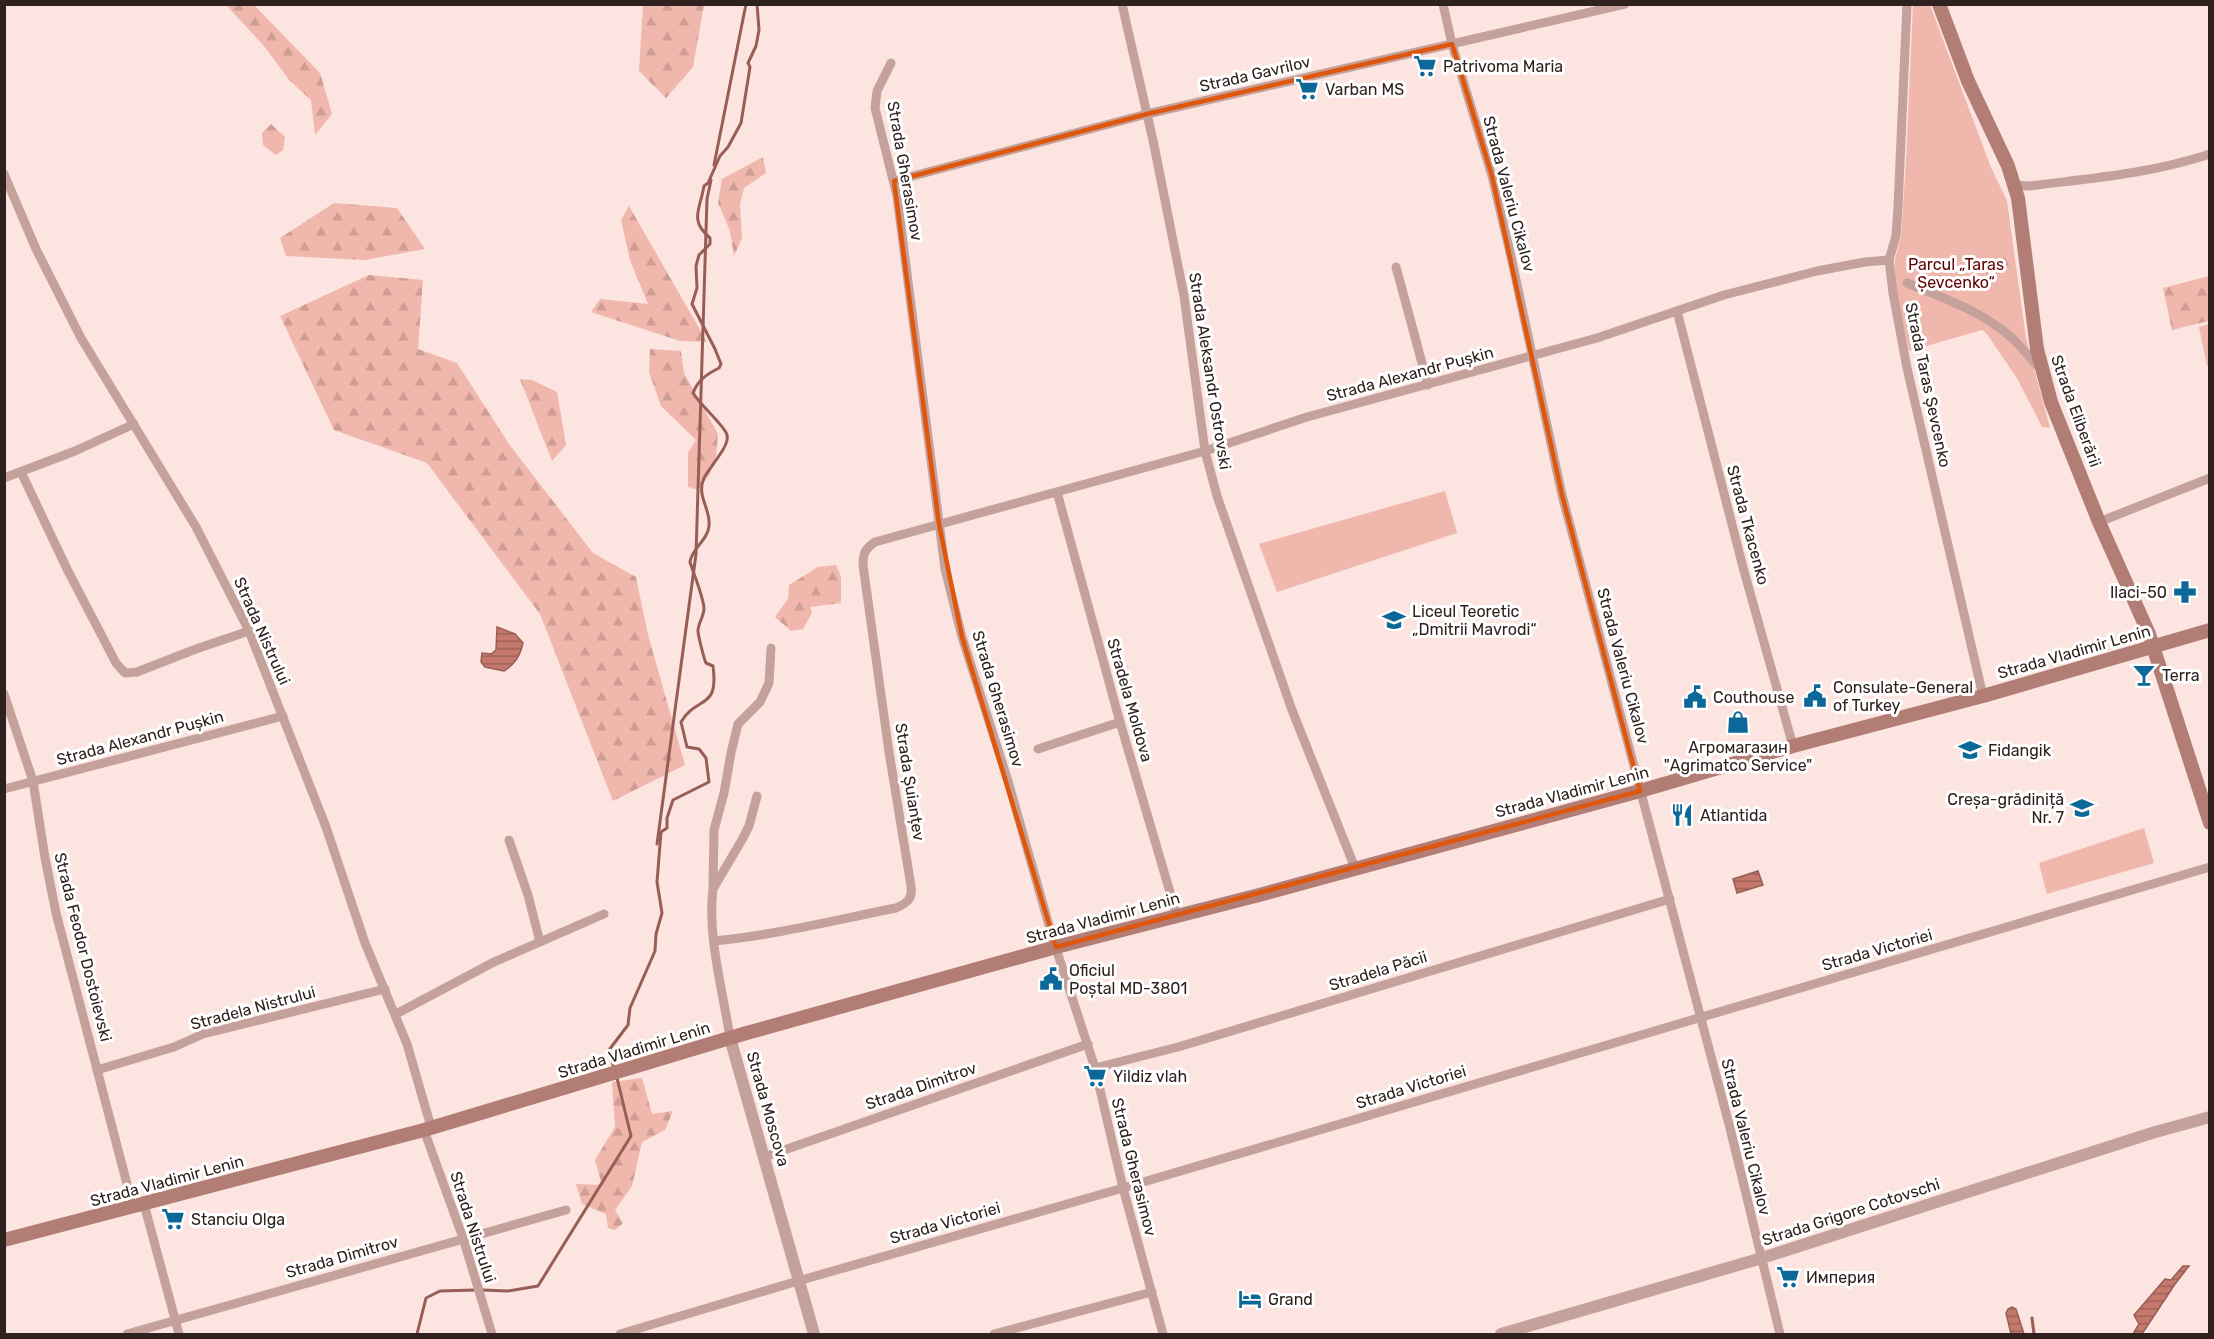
<svg xmlns="http://www.w3.org/2000/svg" width="2214" height="1339" viewBox="0 0 2214 1339" font-family="Rubik,sans-serif">
<style>
.green{fill:#f0b7ad}
.forest{fill:url(#forest-firs)}
.water{fill:url(#water-rules);stroke:#985e55;stroke-width:1.5}
.lines{fill:none;stroke-linecap:round;stroke-linejoin:round}
.stream{stroke:#985e55;stroke-width:3}
.minor{stroke:#c5a19b;stroke-width:9}
.tertiary{stroke:#c5a19b;stroke-width:12}
.secondary{stroke:#b17d74;stroke-width:14}
.marked{fill:none;stroke:#df560d;stroke-width:4.5;stroke-linejoin:round}
.labels{text-anchor:middle;dominant-baseline:central;stroke-width:6;stroke-linejoin:round;paint-order:stroke}
.poi-label{font-size:16px;fill:#2f211e;stroke:#fff;text-anchor:start}
.street-label{font-size:16px;fill:#2f211e;stroke:#fff}
.park-label{font-size:16px;fill:#620000;stroke:#fff}
</style>
<defs>
<pattern id="forest-firs" width="22" height="20" patternUnits="userSpaceOnUse" patternTransform="scale(1.5)"><rect width="22" height="20" fill="#f0b7ad"/><path d="M5 1l3.5 6h-7zM16 11l3.5 6h-7z" fill="#ce9d94"/></pattern>
<pattern id="water-rules" width="6" height="5" patternUnits="userSpaceOnUse" patternTransform="scale(1.5)"><rect width="6" height="5" fill="#c5786c"/><path d="M0 2.5h6" fill="none" stroke="#a06258"/></pattern>
</defs>
<rect width="100%" height="100%" fill="#fce4e0"/>
<g class="green">
<path d="M 1913,5 L 1930,5 L 1990,165 L 2007,201 L 2026,338 L 2050,428 L 2042,427 L 2018,380 L 1987,334 L 1982,330 L 1909,351 L 1894,282 L 1895,259 L 1901,237 L 1906,161 Z"/>
<path d="M 2209,324 L 2209,366 L 2207,366 L 2199,327 Z"/>
<path d="M 1445,491 L 1457,533 L 1277,592 L 1259,544 Z"/>
<path d="M 2144,828 L 2154,863 L 2047,894 L 2039,863 Z"/>
</g>
<g class="forest">
<path d="M 226,5 L 254,5 L 320,73 L 332,114 L 315,135 L 311,100 L 290,81 L 264,46 Z"/>
<path d="M 643,5 L 704,5 L 693,67 L 666,98 L 639,71 Z"/>
<path d="M 271,124 L 285,137 L 283,150 L 276,155 L 263,145 L 262,133 Z"/>
<path d="M 763,157 L 766,173 L 744,188 L 740,205 L 742,238 L 734,256 L 730,231 L 718,203 L 722,179 Z"/>
<path d="M 334,203 L 397,208 L 425,249 L 365,260 L 286,256 L 280,238 Z"/>
<path d="M 629,206 L 707,342 L 680,341 L 591,312 L 600,299 L 648,304 L 630,260 L 621,220 Z"/>
<path d="M 2004,241 L 2008,242 L 2014,276 L 2012,284 L 1999,283 L 1986,273 L 1996,247 Z"/>
<path d="M 369,275 L 423,280 L 418,349 L 457,363 L 509,444 L 593,553 L 636,577 L 648,635 L 685,765 L 613,801 L 540,614 L 427,463 L 334,430 L 280,316 Z"/>
<path d="M 2209,276 L 2209,321 L 2172,330 L 2163,288 Z"/>
<path d="M 650,349 L 681,351 L 684,373 L 718,434 L 716,456 L 710,474 L 698,490 L 688,487 L 688,453 L 696,440 L 661,406 L 649,372 Z"/>
<path d="M 520,379 L 532,380 L 557,392 L 566,445 L 552,461 Z"/>
<path d="M 836,565 L 841,577 L 841,603 L 810,607 L 812,613 L 803,629 L 791,631 L 775,617 L 788,599 L 789,585 L 818,567 Z"/>
<path d="M 642,1078 L 652,1114 L 673,1111 L 665,1130 L 642,1142 L 632,1186 L 615,1210 L 623,1223 L 615,1230 L 608,1228 L 606,1214 L 582,1204 L 576,1184 L 602,1185 L 595,1160 L 615,1127 L 612,1082 Z"/>
</g>
<g class="water">
<path d="M 497,627 L 515,634 L 523,643 C 520,656 515,664 504,671 L 485,667 L 481,662 L 482,653 L 491,654 L 496,650 Z"/>
<path d="M 1758,871 L 1763,885 L 1737,893 L 1733,879 Z"/>
<path d="M 2183,1266 L 2189,1266 L 2175,1284 L 2142,1334 L 2133,1334 L 2139,1324 L 2134,1315 L 2165,1279 L 2171,1280 Z"/>
<path d="M 2012,1307 L 2016,1309 L 2024,1334 L 2011,1334 L 2006,1313 L 2008,1309 Z"/>
</g>
<g class="lines">
<g class="stream">
<path d="M 714,165 L 746,4"/>
<path d="M 657,844 L 696,554 L 707,199 L 711,180"/>
<path d="M 614,1068 L 609,1050 L 628,1025 L 630,1008 L 655,951 L 656,934 L 662,913 L 657,882 L 661,832 L 667,828 L 667,818 L 673,800 L 709,782 L 706,758 L 699,749 L 687,747 L 681,722 C 697,695 719,711 713,666 L 706,663 C 704,659 698,635 698,631 C 698,623 704,617 704,608 C 703,596 694,575 690,562 C 692,548 708,540 709,526 C 711,509 696,496 704,478 C 710,466 730,446 727,435 C 726,427 700,405 693,393 C 698,380 707,374 719,368 L 721,364 L 715,349 L 692,304 L 697,288 L 696,266 L 699,255 L 710,244 L 710,238 C 689,220 700,210 704,186 L 708,183 L 720,156 L 728,147 L 741,123 L 750,67 L 748,63 L 756,46 L 759,30 L 757,4"/>
<path d="M 482,1290 L 508,1291 L 538,1286 L 631,1136 L 617,1078"/>
<path d="M 2032,1318 L 2034,1334"/>
<path d="M 417,1334 L 426,1298 L 440,1291 L 475,1290"/>
</g>
<g class="minor">
<path d="M 1122,4 L 1154,145 L 1184,296 L 1205,451 L 1217,496 L 1292,710 L 1355,868"/>
<path d="M 1443,4 L 1452,44 L 1492,176 L 1512,261 L 1562,495 L 1730,1128 L 1780,1334"/>
<path d="M 1907,4 L 1898,207 L 1896,236 L 1889,260 L 1893,293 L 1907,368 L 1983,696"/>
<path d="M 891,63 L 877,91 L 875,108 L 897,196 L 945,569 L 962,637 L 1008,781 L 1052,936 L 1095,1068 L 1123,1188 L 1163,1334"/>
<path d="M 4,174 L 36,249 L 81,338 L 196,527 L 249,631 L 326,827 L 365,943 L 407,1044 L 431,1127"/>
<path d="M 894,181 L 1147,114 L 1625,4"/>
<path d="M 2014,185 L 2030,186 C 2093,178 2149,174 2210,154"/>
<path d="M 1396,267 L 1428,385"/>
<path d="M 1907,283 C 1941,297 1978,310 2006,333 C 2020,344 2030,358 2041,370"/>
<path d="M 1677,311 L 1744,571 L 1793,746"/>
<path d="M 21,472 L 68,571 L 116,663 L 125,673 L 137,672 L 196,649 L 249,631"/>
<path d="M 4,478 L 75,451 L 134,424"/>
<path d="M 1057,492 L 1120,722 L 1177,916"/>
<path d="M 2099,522 L 2210,478"/>
<path d="M 4,694 L 33,781 L 45,858 L 56,913 L 133,1207"/>
<path d="M 1038,749 L 1120,722"/>
<path d="M 4,789 L 283,716"/>
<path d="M 509,840 L 528,895 L 540,942"/>
<path d="M 713,886 L 714,830 L 724,793 L 731,753 L 738,724 L 760,702 L 769,683 L 771,648"/>
<path d="M 714,941 C 776,935 835,920 896,908 C 907,903 913,899 911,886 L 889,752 L 863,565 C 863,553 865,549 875,542 L 1205,451 L 1307,417 L 1597,338 L 1724,295 L 1817,271 L 1865,262 L 1889,260"/>
<path d="M 396,1014 L 494,962 L 604,914"/>
<path d="M 730,1038 C 723,991 707,936 713,889 L 743,838 L 749,826 L 757,796"/>
<path d="M 1095,1068 L 1178,1047 L 1670,899"/>
<path d="M 97,1070 L 174,1047 L 203,1034 L 385,989"/>
<path d="M 424,1130 L 463,1238 L 492,1334"/>
<path d="M 764,1157 L 1088,1044"/>
<path d="M 144,1204 L 179,1334"/>
<path d="M 127,1334 L 566,1210"/>
<path d="M 620,1334 L 798,1281 L 1123,1188 L 2210,867"/>
<path d="M 994,1334 L 1152,1292"/>
</g>
<g class="tertiary">
<path d="M 730,1038 L 814,1334"/>
<path d="M 1501,1334 L 1762,1258 L 2152,1133 L 2210,1117"/>
</g>
<g class="secondary">
<path d="M 1939,4 L 1968,81 L 2008,166 L 2018,198 L 2037,349 L 2051,402 L 2099,522 L 2149,634 L 2210,823"/>
<path d="M 4,1240 L 424,1130 L 743,1034 L 1056,947 L 1263,894 L 1640,791 L 1793,746 L 1983,696 L 2210,630"/>
</g>
</g>
<path class="marked" d="M 1452,44 L 1492,176 L 1562,495 L 1640,791 L 1056,947 L 962,637 L 939,524 L 894,181 L 1147,114 Z"/>
<defs>
<g id="supermarket-bare" transform="scale(1.8)"><path d="M-6-5.5h2.5l.6 2H6L4.5 2H-2.5L-4.4-4H-6ZM-1.5 3.2a1.3 1.3 0 1 0 .1 0ZM3 3.2a1.3 1.3 0 1 0 .1 0Z" fill="#0c6898" stroke="#fff" stroke-width="2.5" paint-order="stroke"/></g>
<g id="pharmacy-bare" transform="scale(1.8)"><path d="M-2-6h4v4h4v4h-4v4h-4v-4h-4v-4h4Z" fill="#0c6898" stroke="#fff" stroke-width="2.5" paint-order="stroke"/></g>
<g id="school-bare" transform="scale(1.8)"><path d="M0-5L7-2L0 1L-7-2ZM-4 1L0 2.5L4 1V4Q0 6-4 4Z" fill="#0c6898" stroke="#fff" stroke-width="2.5" paint-order="stroke"/></g>
<g id="bar-bare" transform="scale(1.8)"><path d="M-6-5H6L.8 .8V4.5H3.5V6h-7V4.5H-.8V.8Z" fill="#0c6898" stroke="#fff" stroke-width="2.5" paint-order="stroke"/></g>
<g id="civic-bare" transform="scale(1.8)"><path d="M-.6-6.5H3V-4.5H.6V-3L4-1V1h2V6H-6V1h2V-1L-.6-3ZM-1.2 2.5V6h2.4V2.5Z" fill="#0c6898" stroke="#fff" stroke-width="2.5" paint-order="stroke"/></g>
<g id="shop-bare" transform="scale(1.8)"><path d="M-5-2.5h2.3a2.7 3.5 0 0 1 5.4 0H5L5.5 6h-11ZM-1.5-2.5h3a1.5 2.3 0 0 0-3 0Z" fill="#0c6898" stroke="#fff" stroke-width="2.5" paint-order="stroke"/></g>
<g id="restaurant-bare" transform="scale(1.8)"><path d="M-5-6h1v4h1v-4h1v4h1v-4h1v5L-1.5 .5V6h-2V.5L-5-1ZM5-6V6H3V1.5H1.5Q1.5-4 5-6Z" fill="#0c6898" stroke="#fff" stroke-width="2.5" paint-order="stroke"/></g>
<g id="hotel-bare" transform="scale(1.8)"><path d="M-6-4.5h1.5V1H6V5H4.5V3h-9V5H-6ZM-4 0a1.8 1.8 0 1 1 3.6 0ZM.5 0V-2.5h3Q6-2.5 6 0Z" fill="#0c6898" stroke="#fff" stroke-width="2.5" paint-order="stroke"/></g>
</defs>
<g fill-rule="evenodd">
<use href="#supermarket-bare" x="1425" y="66"/>
<use href="#supermarket-bare" x="1307" y="89"/>
<use href="#pharmacy-bare" x="2185" y="592"/>
<use href="#school-bare" x="1394" y="620"/>
<use href="#bar-bare" x="2144" y="675"/>
<use href="#civic-bare" x="1815" y="696"/>
<use href="#civic-bare" x="1695" y="697"/>
<use href="#shop-bare" x="1738" y="722"/>
<use href="#school-bare" x="1970" y="750"/>
<use href="#school-bare" x="2082" y="808"/>
<use href="#restaurant-bare" x="1682" y="815"/>
<use href="#civic-bare" x="1051" y="979"/>
<use href="#supermarket-bare" x="1095" y="1076"/>
<use href="#supermarket-bare" x="173" y="1219"/>
<use href="#supermarket-bare" x="1788" y="1277"/>
<use href="#hotel-bare" x="1250" y="1299"/>
</g>
<g class="labels">
<g class="poi-label">
<text x="1443" y="66">Patrivoma Maria</text>
<text x="1325" y="89">Varban MS</text>
<text x="2167" y="592" text-anchor="end">Ilaci-50</text>
<text x="1412" y="611">Liceul Teoretic<tspan x="1412" dy="18">„Dmitrii Mavrodi“</tspan></text>
<text x="2162" y="675">Terra</text>
<text x="1833" y="687">Consulate-General<tspan x="1833" dy="18">of Turkey</tspan></text>
<text x="1713" y="697">Couthouse</text>
<text x="1738" y="747" text-anchor="middle">Агромагазин<tspan x="1738" dy="18">"Agrimatco Service"</tspan></text>
<text x="1988" y="750">Fidangik</text>
<text x="2064" y="799" text-anchor="end">Creșa-grădiniță<tspan x="2064" dy="18">Nr. 7</tspan></text>
<text x="1700" y="815">Atlantida</text>
<text x="1069" y="970">Oficiul<tspan x="1069" dy="18">Poștal MD-3801</tspan></text>
<text x="1113" y="1076">Yildiz vlah</text>
<text x="191" y="1219">Stanciu Olga</text>
<text x="1806" y="1277">Империя</text>
<text x="1268" y="1299">Grand</text>
</g>
<g class="street-label">
<text transform="translate(1255 74) rotate(-13)">Strada Gavrilov</text>
<text transform="translate(905 171) rotate(80)">Strada Gherasimov</text>
<text transform="translate(1509 194) rotate(75)">Strada Valeriu Cikalov</text>
<text transform="translate(1210 371) rotate(81)">Strada Aleksandr Ostrovski</text>
<text transform="translate(1410 374) rotate(-15)">Strada Alexandr Pușkin</text>
<text transform="translate(1928 385) rotate(78)">Strada Taras Șevcenko</text>
<text transform="translate(2076 411) rotate(70)">Strada Eliberării</text>
<text transform="translate(1748 525) rotate(75)">Strada Tkacenko</text>
<text transform="translate(262 631) rotate(66)">Strada Nistrului</text>
<text transform="translate(2074 652) rotate(-16)">Strada Vladimir Lenin</text>
<text transform="translate(1623 666) rotate(75)">Strada Valeriu Cikalov</text>
<text transform="translate(998 699) rotate(73)">Strada Gherasimov</text>
<text transform="translate(1130 700) rotate(74)">Stradela Moldova</text>
<text transform="translate(140 738) rotate(-15)">Strada Alexandr Pușkin</text>
<text transform="translate(910 782) rotate(81)">Strada Șuianțev</text>
<text transform="translate(1572 792) rotate(-15)">Strada Vladimir Lenin</text>
<text transform="translate(1103 918) rotate(-15)">Strada Vladimir Lenin</text>
<text transform="translate(83 947) rotate(76)">Strada Feodor Dostoievski</text>
<text transform="translate(1877 950) rotate(-16)">Strada Victoriei</text>
<text transform="translate(1378 971) rotate(-17)">Stradela Păcii</text>
<text transform="translate(253 1008) rotate(-15)">Stradela Nistrului</text>
<text transform="translate(634 1050) rotate(-17)">Strada Vladimir Lenin</text>
<text transform="translate(921 1086) rotate(-19)">Strada Dimitrov</text>
<text transform="translate(1411 1087) rotate(-17)">Strada Victoriei</text>
<text transform="translate(768 1109) rotate(74)">Strada Moscova</text>
<text transform="translate(1746 1137) rotate(76)">Strada Valeriu Cikalov</text>
<text transform="translate(1134 1167) rotate(76)">Strada Gherasimov</text>
<text transform="translate(167 1181) rotate(-15)">Strada Vladimir Lenin</text>
<text transform="translate(1851 1212) rotate(-18)">Strada Grigore Cotovschi</text>
<text transform="translate(945 1223) rotate(-16)">Strada Victoriei</text>
<text transform="translate(473 1227) rotate(72)">Strada Nistrului</text>
<text transform="translate(342 1257) rotate(-16)">Strada Dimitrov</text>
</g>
<g class="park-label">
<text x="1956" y="264">Parcul „Taras<tspan x="1956" dy="18">Șevcenko“</tspan></text>
</g>
</g>
<rect width="2214" height="1339" fill="none" stroke="#2f211e" stroke-width="12"/>
</svg>
